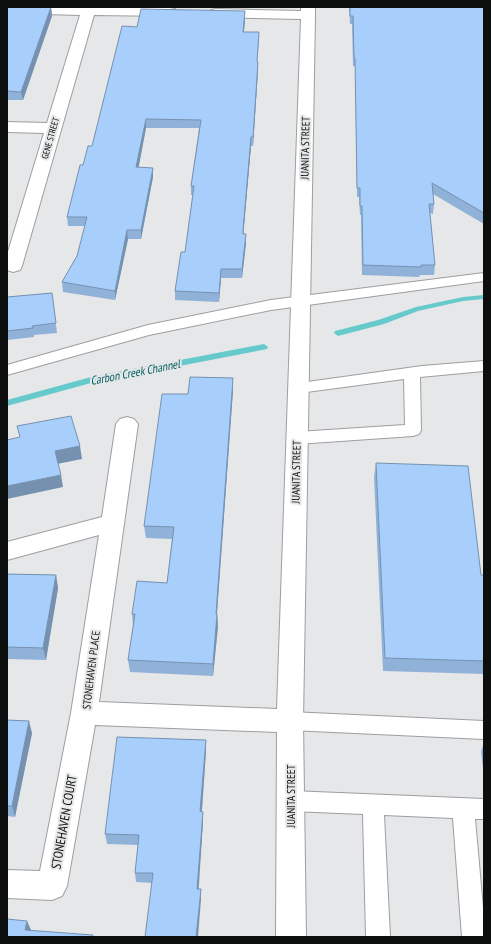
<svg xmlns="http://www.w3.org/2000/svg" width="491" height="944" viewBox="0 0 491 944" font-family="'PT Sans Narrow',sans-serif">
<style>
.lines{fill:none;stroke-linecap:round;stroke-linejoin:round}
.stream{fill:#66cacd;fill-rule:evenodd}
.service-casing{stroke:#9d9ea0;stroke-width:2}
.minor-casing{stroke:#9d9ea0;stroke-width:2}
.service{fill:#fff;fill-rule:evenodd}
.minor{fill:#fff;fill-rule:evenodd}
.wall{fill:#90b2d9}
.shaded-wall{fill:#7691b0}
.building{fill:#a8cffc;stroke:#7691b0}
.labels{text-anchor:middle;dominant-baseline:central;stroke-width:4;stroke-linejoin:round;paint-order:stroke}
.far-street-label{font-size:9px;fill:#0d0e0e;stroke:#e6e7e8}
.street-label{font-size:11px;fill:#0d0e0e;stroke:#e6e7e8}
.water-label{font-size:12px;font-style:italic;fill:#046063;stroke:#e6e7e8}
.near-street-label{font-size:13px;fill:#0d0e0e;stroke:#e6e7e8}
</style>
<rect width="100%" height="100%" fill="#e6e7e8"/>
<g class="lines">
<g class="stream">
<path d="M 484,295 L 484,299 L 463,301 L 418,311 L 384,324 L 338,336 L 334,333 L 335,331 L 378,320 L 416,307 L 463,297 Z"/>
<path d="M 264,344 L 268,347 L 267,349 L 91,383 L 7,406 L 7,400 L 91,377 Z"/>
</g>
<g class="service-casing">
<g id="service">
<path d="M 484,273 L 484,281 L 271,310 L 149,335 L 7,375 L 7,365 L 148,325 L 271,300 Z"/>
<path d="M 484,361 L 484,371 L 420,377 L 421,430 L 419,434 L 413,436 L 297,444 L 291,442 L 289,438 L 291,434 L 297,432 L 405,425 L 404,379 L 299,393 L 293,392 L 291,388 L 293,384 L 422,366 Z"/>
<path d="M 290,712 L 484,721 L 484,739 L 290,730 L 283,727 L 280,721 L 283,715 Z"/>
<path d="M 291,791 L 484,799 L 484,819 L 475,819 L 484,919 L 484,937 L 462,937 L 453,818 L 384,815 L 390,937 L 366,937 L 363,814 L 291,811 L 283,808 L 280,801 L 283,794 Z"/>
</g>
</g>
<g class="minor-casing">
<g id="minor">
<path d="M 7,7 L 170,8 L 175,9 L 177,12 L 175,15 L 170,16 L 94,15 L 22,266 L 20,270 L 13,272 L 7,270 L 7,255 L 44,133 L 7,132 L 7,122 L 47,123 L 80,15 L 7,13 Z"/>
<path d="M 301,7 L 315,7 L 315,15 L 303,721 L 306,937 L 276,937 L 277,732 L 95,725 L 67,886 L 62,896 L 52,900 L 7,898 L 7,870 L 40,871 L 71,713 L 99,535 L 7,560 L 7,542 L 102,517 L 116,424 L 120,419 L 127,417 L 134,419 L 138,424 L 99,702 L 277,709 L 301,19 L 216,17 L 211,16 L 209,13 L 211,10 L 216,9 L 301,11 Z"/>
</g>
</g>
<use href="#service" class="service"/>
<use href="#minor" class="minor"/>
</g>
<g class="wall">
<path d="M 7,7 L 51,7 L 52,16 L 23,100 L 7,100 Z"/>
<path d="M 185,7 L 246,7 L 246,8 Z"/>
<path d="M 349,7 L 484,7 L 484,224 L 433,194 L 434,204 L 433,214 L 430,213 L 435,265 L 434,275 L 420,275 L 419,277 L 362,275 L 361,215 L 360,215 L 359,197 L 357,197 L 355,66 L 353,66 L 352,24 L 350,24 Z"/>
<path d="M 245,19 L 244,32 L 259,41 L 257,62 L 258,70 L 253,146 L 251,146 L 243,234 L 246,243 L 242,278 L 221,278 L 219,302 L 175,300 L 175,291 L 185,252 L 193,195 L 191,195 L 191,186 L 199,128 L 146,128 L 138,168 L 153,177 L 141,239 L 128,239 L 115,300 L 63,292 L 62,282 L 77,256 L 85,226 L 68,226 L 67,217 L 83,165 L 92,146 L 137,27 Z"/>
<path d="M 52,293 L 57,333 L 34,335 L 34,337 L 7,340 L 7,297 Z"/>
<path d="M 233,390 L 217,614 L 218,626 L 213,676 L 130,672 L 128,660 L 133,625 L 132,614 L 167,583 L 172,539 L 146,538 L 144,526 L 188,394 Z"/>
<path d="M 376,463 L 481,575 L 484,575 L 484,674 L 383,671 L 374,477 Z"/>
<path d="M 7,574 L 56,575 L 58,588 L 46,660 L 7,659 Z"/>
<path d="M 7,720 L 32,733 L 15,817 L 7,816 Z"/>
<path d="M 206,740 L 206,751 L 202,811 L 203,812 L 203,822 L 198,889 L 201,889 L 201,899 L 152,883 L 136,882 L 135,873 L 138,845 L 107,844 L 105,834 Z"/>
<path d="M 484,742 L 484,777 L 481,752 Z"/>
</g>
<g class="shaded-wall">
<path d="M 51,7 L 52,16 L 23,100 L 21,92 Z"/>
<path d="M 245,11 L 245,19 L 243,41 L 243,32 Z"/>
<path d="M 258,62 L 258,70 L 253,146 L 253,137 Z"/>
<path d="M 146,119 L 146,128 L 137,176 L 136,167 Z"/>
<path d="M 251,137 L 251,146 L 243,239 L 243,230 Z"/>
<path d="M 153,168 L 153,177 L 141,239 L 141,230 Z"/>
<path d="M 127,230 L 128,239 L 115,300 L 115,291 Z"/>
<path d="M 246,234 L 246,243 L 242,278 L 242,269 Z"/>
<path d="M 221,269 L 221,278 L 219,302 L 219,293 Z"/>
<path d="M 233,378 L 233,390 L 216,626 L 216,614 Z"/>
<path d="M 80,446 L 82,459 L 57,464 L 55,451 Z"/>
<path d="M 61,475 L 63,487 L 7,499 L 7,486 Z"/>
<path d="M 56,575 L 58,588 L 46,660 L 43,648 Z"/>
<path d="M 217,614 L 218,626 L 213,676 L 213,664 Z"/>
<path d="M 29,721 L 32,733 L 15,817 L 12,806 Z"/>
<path d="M 206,740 L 206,751 L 201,822 L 200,811 Z"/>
<path d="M 203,812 L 203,822 L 198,899 L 197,889 Z"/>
<path d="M 201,889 L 201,899 L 198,937 L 196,937 Z"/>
<path d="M 27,921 L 31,930 L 25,930 Z"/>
</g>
<g class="building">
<path d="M 7,7 L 51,7 L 21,92 L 7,91 Z"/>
<path d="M 350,7 L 484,7 L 484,213 L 432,183 L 434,204 L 429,204 L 435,265 L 421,265 L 421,267 L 363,265 L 362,206 L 360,206 L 360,188 L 357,188 L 355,58 L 354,57 L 353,16 L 350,16 Z"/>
<path d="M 141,9 L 245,11 L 243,32 L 259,32 L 257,62 L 258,62 L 253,137 L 251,137 L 243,230 L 243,234 L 246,234 L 242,269 L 221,269 L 219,293 L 175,291 L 181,252 L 185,252 L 194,186 L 191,186 L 201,120 L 146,119 L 136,167 L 153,168 L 141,230 L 127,230 L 115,291 L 62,282 L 77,256 L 87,217 L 67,217 L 80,165 L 83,165 L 88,146 L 92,146 L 122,26 L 137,27 Z"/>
<path d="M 52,293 L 56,323 L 32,326 L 33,328 L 7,331 L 7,297 Z"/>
<path d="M 190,377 L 233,378 L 216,614 L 217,614 L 213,664 L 128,660 L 135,614 L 132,614 L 137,581 L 167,583 L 174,527 L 144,526 L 162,394 L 188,394 Z"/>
<path d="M 71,416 L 80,446 L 55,451 L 61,475 L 7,486 L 7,440 L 20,437 L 17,426 Z"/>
<path d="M 376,463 L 468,466 L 481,575 L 484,575 L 484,661 L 385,658 Z"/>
<path d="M 7,574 L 56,575 L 43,648 L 7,647 Z"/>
<path d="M 7,720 L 29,721 L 12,806 L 7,806 Z"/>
<path d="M 117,737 L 206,740 L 200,811 L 203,812 L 197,889 L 201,889 L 196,937 L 145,937 L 153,873 L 135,873 L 139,835 L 105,834 Z"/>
<path d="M 7,919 L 27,921 L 25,930 L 93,935 L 93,937 L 7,937 Z"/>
</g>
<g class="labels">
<g class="far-street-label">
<text transform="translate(50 138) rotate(-74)">GENE STREET</text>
</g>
<g class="street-label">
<text transform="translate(305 148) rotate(-89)">JUANITA STREET</text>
<text transform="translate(296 472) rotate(-89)">JUANITA STREET</text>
<text transform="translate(91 670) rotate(-83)">STONEHAVEN PLACE</text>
<text transform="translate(291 796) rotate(-90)">JUANITA STREET</text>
</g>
<g class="water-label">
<text transform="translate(135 372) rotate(-11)">Carbon Creek Channel</text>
</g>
<g class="near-street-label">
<text transform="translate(64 822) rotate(-80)">STONEHAVEN COURT</text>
</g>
</g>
<rect width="491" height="944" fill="none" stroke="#0d0e0e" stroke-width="16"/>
</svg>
